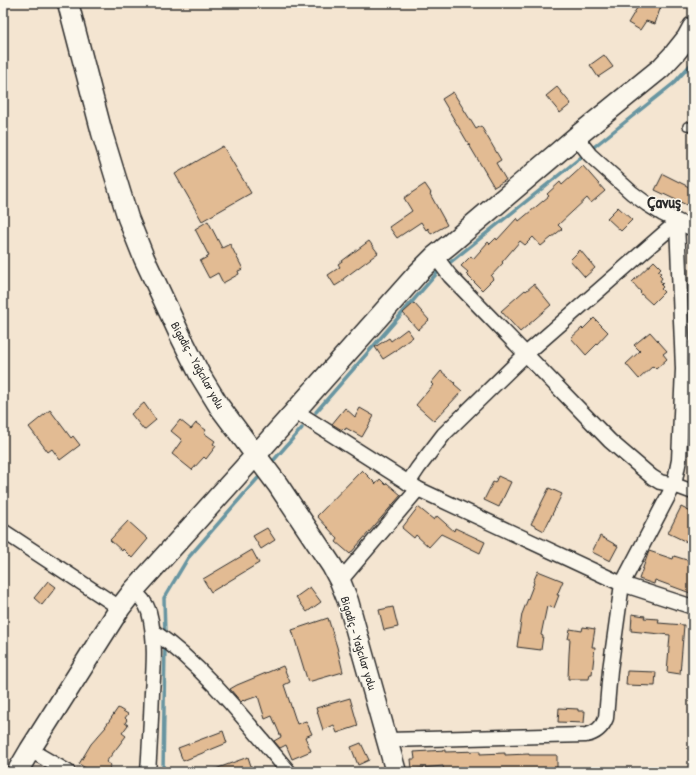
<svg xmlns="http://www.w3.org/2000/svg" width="696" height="775" viewBox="0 0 696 775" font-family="'Patrick Hand',sans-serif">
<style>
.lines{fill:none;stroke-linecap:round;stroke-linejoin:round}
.stream{stroke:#6795a1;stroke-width:3.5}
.building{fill:#e2bb93;stroke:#2b2b2b}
.lane-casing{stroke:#2b2b2b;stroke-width:10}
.street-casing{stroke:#2b2b2b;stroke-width:17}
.secondary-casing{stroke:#2b2b2b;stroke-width:23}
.lane{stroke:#fbf7ec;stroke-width:7}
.street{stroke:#fbf7ec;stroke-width:14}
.secondary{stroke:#fbf7ec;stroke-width:20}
.labels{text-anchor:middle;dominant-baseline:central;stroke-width:3;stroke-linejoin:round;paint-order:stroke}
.street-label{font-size:12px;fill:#2b2b2b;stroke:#fbf7ec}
.district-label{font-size:16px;font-weight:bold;fill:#2b2b2b;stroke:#fbf7ec}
</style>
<rect width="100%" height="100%" fill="#f4e5d1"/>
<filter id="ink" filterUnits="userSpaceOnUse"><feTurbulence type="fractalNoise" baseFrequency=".025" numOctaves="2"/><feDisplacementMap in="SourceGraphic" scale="8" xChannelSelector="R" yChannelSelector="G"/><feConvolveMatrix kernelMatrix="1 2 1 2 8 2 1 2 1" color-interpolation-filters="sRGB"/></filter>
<g filter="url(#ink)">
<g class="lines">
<g class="stream">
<path d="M 590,150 L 674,83 L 693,62"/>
<path d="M 447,265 L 585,154"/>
<path d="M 316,412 L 438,272 L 442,269"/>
<path d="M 273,461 L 302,428"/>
<path d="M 165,635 L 164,598 L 188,558 L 258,478"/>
<path d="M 163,772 L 165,645"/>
</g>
</g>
<g class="building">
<path d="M 640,3 L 662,3 L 655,24 L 646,21 L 640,30 L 628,23 Z"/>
<path d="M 604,55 L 613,67 L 598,77 L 590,65 Z"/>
<path d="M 557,87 L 571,104 L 560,113 L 546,96 Z"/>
<path d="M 453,92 L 476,129 L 481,126 L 501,160 L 496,163 L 506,180 L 494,187 L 442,99 Z"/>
<path d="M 223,146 L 251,193 L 202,221 L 175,174 Z"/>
<path d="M 583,166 L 605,191 L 591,203 L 587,198 L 558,225 L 562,229 L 541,246 L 533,237 L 525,245 L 520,241 L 502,262 L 503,263 L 491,276 L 493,279 L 482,290 L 466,274 L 468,272 L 461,266 L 471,256 L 473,259 L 488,242 L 490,244 L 496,238 L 497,240 L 517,218 L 519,221 L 549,196 L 547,194 L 560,182 L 562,185 Z"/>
<path d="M 663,174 L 693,189 L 693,208 L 655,190 Z"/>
<path d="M 425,184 L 431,193 L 430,194 L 447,225 L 431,234 L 428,228 L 426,230 L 421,222 L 397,238 L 389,227 L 412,211 L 404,198 Z"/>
<path d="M 618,207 L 632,220 L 621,231 L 607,218 Z"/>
<path d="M 208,221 L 222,248 L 230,244 L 243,269 L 238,271 L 239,274 L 223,283 L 218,273 L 209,278 L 200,261 L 209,256 L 195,229 Z"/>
<path d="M 369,241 L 378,253 L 343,279 L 343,281 L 335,286 L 328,275 L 340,267 L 338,264 Z"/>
<path d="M 580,250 L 595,268 L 585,277 L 570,260 Z"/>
<path d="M 654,261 L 661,268 L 658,271 L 661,273 L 659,275 L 662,278 L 660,281 L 663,283 L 661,285 L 663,287 L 661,289 L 664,292 L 652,304 L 640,293 L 641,292 L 632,282 Z"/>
<path d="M 534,284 L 551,305 L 520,332 L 501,311 L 525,290 L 526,291 Z"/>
<path d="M 414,303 L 429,320 L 418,330 L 403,313 Z"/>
<path d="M 594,318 L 608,332 L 597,344 L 586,355 L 571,338 L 582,328 L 583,329 Z"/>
<path d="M 407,329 L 413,337 L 397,349 L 397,350 L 383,359 L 375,347 L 389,338 L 391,341 Z"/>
<path d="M 650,332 L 667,351 L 663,354 L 667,359 L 656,369 L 653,366 L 639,379 L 626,364 L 640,351 L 634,345 Z"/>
<path d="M 441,371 L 455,383 L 454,384 L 462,391 L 434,421 L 416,405 L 433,385 L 431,383 Z"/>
<path d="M 144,403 L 156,420 L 144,430 L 131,414 Z"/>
<path d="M 345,408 L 355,417 L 360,408 L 374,416 L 362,437 L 346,428 L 345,430 L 343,428 L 342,430 L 332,424 Z"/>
<path d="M 50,410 L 71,438 L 73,436 L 80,445 L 60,460 L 52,449 L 48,452 L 29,427 Z"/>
<path d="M 180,420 L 191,429 L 196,423 L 206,430 L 204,433 L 215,441 L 213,444 L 216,446 L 206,459 L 204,457 L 192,470 L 172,454 L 182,440 L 171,431 Z"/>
<path d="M 362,470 L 376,484 L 380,479 L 386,485 L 387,483 L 401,495 L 350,554 L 336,542 L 338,539 L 317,516 Z"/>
<path d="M 498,476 L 511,482 L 499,507 L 484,500 L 493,482 L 495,483 Z"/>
<path d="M 549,488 L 562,494 L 544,531 L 531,524 Z"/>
<path d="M 418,507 L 434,520 L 437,516 L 454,531 L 455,528 L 485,542 L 480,553 L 441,534 L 429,547 L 416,535 L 414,538 L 402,528 Z"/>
<path d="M 681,507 L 693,513 L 693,545 L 668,533 Z"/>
<path d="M 128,521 L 148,539 L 132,558 L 123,549 L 122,551 L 110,540 Z"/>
<path d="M 267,528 L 275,540 L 261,549 L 253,536 Z"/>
<path d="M 600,536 L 618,546 L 610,561 L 592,552 Z"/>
<path d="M 252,550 L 259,563 L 211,592 L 203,579 Z"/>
<path d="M 649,551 L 673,559 L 674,556 L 693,562 L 693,594 L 655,580 L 654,584 L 639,579 Z"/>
<path d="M 538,571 L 563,581 L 557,595 L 559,595 L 554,608 L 547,606 L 541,635 L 543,636 L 541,650 L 517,647 L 522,614 L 534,583 L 533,582 Z"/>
<path d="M 48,581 L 56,587 L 42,605 L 34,598 Z"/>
<path d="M 310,587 L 321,602 L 307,612 L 296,597 Z"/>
<path d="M 393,607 L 398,627 L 384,630 L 379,610 Z"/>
<path d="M 632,614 L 645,616 L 644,618 L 659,619 L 658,623 L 684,625 L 680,674 L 667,672 L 670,635 L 631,631 Z"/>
<path d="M 328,618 L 337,647 L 343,672 L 308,682 L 292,630 Z"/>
<path d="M 583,627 L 595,629 L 592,647 L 595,647 L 592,674 L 590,674 L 589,679 L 568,679 L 569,654 L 570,639 L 568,639 L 570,629 L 582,631 Z"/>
<path d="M 283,666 L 290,682 L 284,685 L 297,724 L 306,721 L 312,734 L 305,737 L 311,751 L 292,759 L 286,745 L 280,748 L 274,741 L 281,737 L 272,716 L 265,719 L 258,696 L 244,701 L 243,700 L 241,702 L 230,689 L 237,685 Z"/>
<path d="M 627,671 L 656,672 L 655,686 L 626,685 Z"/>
<path d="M 350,698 L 358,726 L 337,733 L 334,725 L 323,730 L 316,708 Z"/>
<path d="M 118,708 L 128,714 L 125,718 L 127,720 L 125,723 L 128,725 L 122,733 L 126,736 L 106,762 L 111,765 L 107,772 L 92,772 L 79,764 L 91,744 L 106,727 L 105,727 Z"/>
<path d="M 559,708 L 578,709 L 578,711 L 585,711 L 584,723 L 558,722 Z"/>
<path d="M 223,731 L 227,743 L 183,761 L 178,748 Z"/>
<path d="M 361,743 L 369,760 L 358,765 L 351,747 Z"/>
<path d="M 445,750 L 445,752 L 480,751 L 480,754 L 505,753 L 505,755 L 529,754 L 529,755 L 557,755 L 557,772 L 456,772 L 456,770 L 444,772 L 443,766 L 412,769 L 411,759 L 415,759 L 414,752 Z"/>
<path d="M 248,757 L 253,772 L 210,772 L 210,771 Z"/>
</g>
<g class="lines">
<g class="lane-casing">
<path id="lane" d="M 687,126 L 693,127"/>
</g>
<g class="street-casing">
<g id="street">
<path d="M 576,137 L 590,155 L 632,193 L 647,204 L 663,214 L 693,229"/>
<path d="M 435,256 L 450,276 L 610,441 L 652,477 L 660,482 L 674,485 L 693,492"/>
<path d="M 295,411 L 418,489 L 622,584 L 693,607"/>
<path d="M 408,483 L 418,468 L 444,434 L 526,354 L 677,222"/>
<path d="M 3,531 L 120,608"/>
<path d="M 340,581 L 418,489"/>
<path d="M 133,591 C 140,596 146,603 149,612 C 156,638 154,666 152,692 C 151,719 150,745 148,772"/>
<path d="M 153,631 C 206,668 248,724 289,772"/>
<path d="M 388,740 L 586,735 C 596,733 602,728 606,718 L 610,670 L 622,584 L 674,485 L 679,460 L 683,369 L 677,222"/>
<path d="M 30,750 L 68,772"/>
</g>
</g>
<g class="secondary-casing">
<g id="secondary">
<path d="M 68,3 L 102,133 L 128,218 L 144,258 L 181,337 L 200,375 L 219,406 L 278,485 L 332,566 L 340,581 L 348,601 L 353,619 L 396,772"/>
<path d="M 17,772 L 30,750 L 120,608 L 133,591 L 255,456 L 418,273 L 435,256 L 450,244 L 576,137 L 661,68 L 675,53 L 687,38 L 693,27"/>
</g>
</g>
<use href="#lane" class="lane"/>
<use href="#street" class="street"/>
<use href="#secondary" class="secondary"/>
</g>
</g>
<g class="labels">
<g class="street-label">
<text transform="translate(198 365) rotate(61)">Bigadiç - Yağcılar yolu</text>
<text transform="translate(359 643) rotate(73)">Bigadiç - Yağcılar yolu</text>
</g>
<g class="district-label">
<text x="664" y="202">Çavuş</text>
</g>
</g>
<rect width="696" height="775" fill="none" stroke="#fbf7ec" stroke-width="16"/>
<rect x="8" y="8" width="680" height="759" fill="none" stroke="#2b2b2b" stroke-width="1.5" filter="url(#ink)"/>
</svg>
